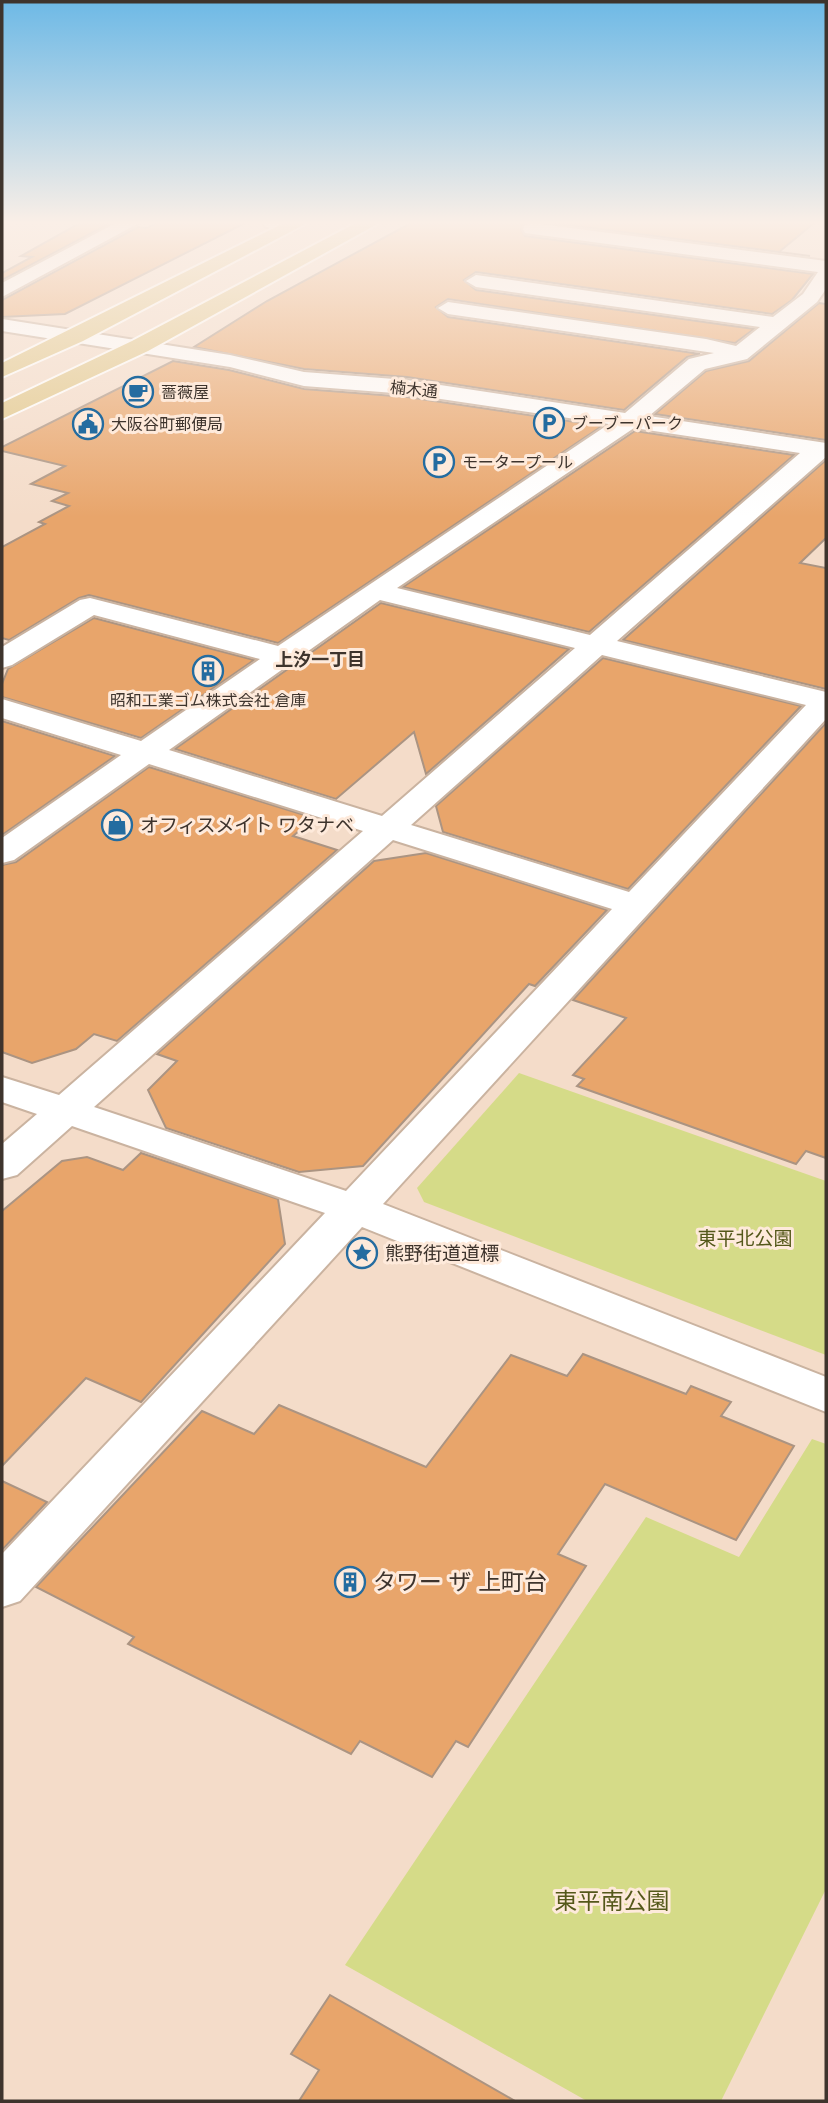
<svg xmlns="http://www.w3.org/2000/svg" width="828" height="2103" viewBox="0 0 828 2103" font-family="Inter,'Noto Sans JP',sans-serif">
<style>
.green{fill:#d5db88}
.building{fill:#e8a56b;stroke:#ab9482;stroke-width:2}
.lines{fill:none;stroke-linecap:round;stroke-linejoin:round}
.minor-casing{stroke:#cab3a0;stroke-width:4}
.major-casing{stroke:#fff;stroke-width:4}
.minor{fill:#fff;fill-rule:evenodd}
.major{fill:#e1c788;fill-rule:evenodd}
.labels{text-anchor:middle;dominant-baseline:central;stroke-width:6;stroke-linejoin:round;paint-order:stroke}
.far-street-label{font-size:16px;fill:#3e342d;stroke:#feeadb}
.far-poi-label{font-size:16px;fill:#3e342d;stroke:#feeadb;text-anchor:start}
.far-neighbourhood-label{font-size:18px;font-weight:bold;fill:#3e342d;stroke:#feeadb}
.poi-label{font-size:19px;fill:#3e342d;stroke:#feeadb;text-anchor:start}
.park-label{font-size:19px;fill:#54581a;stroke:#feeadb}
.near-poi-label{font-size:23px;fill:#3e342d;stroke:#feeadb;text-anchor:start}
.near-park-label{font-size:23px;fill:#54581a;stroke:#feeadb}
</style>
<rect width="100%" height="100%" fill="#f4dcc9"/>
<g class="green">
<path d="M 519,1073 L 826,1181 L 826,1355 L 424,1202 L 417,1188 Z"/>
<path d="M 812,1439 L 826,1444 L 826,1889 L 721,2101 L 587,2101 L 345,1965 L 646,1517 L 739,1557 Z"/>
</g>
<g class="building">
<path d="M 80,223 L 109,224 L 2,280 L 2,273 L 32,257 L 21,256 Z"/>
<path d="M 156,223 L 245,223 L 65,314 L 2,317 L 2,300 L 138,227 L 147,228 Z"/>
<path d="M 411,223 L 524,223 L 521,230 L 525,236 L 813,274 L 792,300 L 772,314 L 476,272 L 464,280 L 476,290 L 754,329 L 735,343 L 448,299 L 436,307 L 448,317 L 700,354 L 687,357 L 624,410 L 407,377 L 304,369 L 194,347 L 267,301 Z"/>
<path d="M 552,223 L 814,223 L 779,252 L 810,256 Z"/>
<path d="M 819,303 L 826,304 L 826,440 L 655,414 L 706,371 L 749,361 Z"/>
<path d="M 173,361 L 229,370 L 304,389 L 407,397 L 602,426 L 278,643 L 89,595 L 79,598 L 9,640 L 2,638 L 2,547 L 45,524 L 39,522 L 69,506 L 52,501 L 68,493 L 31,484 L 65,466 L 2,451 L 2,447 Z"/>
<path d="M 635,431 L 794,455 L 589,632 L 403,587 Z"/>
<path d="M 826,460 L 826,538 L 800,563 L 826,568 L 826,689 L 623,640 Z"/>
<path d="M 381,603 L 569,649 L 426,774 L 414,732 L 336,799 L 175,749 Z"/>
<path d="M 94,618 L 254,660 L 141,738 L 2,697 L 2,684 L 8,669 Z"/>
<path d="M 603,658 L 801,706 L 628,889 L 443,832 L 436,806 Z"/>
<path d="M 2,721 L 115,756 L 2,835 Z"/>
<path d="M 826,723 L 826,1158 L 806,1151 L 796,1164 L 577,1086 L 584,1079 L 573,1075 L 626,1018 L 573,1000 Z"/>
<path d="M 149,767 L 314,818 L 293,836 L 337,850 L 117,1041 L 94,1034 L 76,1049 L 32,1063 L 2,1052 L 2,865 L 16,862 Z"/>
<path d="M 426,853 L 607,910 L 535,986 L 529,984 L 363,1166 L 299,1172 L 166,1128 L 148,1090 L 177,1061 L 157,1054 L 374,861 Z"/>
<path d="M 141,1153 L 278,1199 L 285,1244 L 141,1402 L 86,1378 L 2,1466 L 2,1211 L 62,1161 L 87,1157 L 123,1170 Z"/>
<path d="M 583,1354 L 686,1394 L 691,1386 L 731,1402 L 721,1416 L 794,1446 L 736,1540 L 605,1484 L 558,1554 L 586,1566 L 468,1747 L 456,1741 L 432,1777 L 360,1741 L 351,1754 L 128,1644 L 134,1637 L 36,1587 L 202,1411 L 254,1434 L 279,1405 L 426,1467 L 511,1355 L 567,1376 Z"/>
<path d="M 2,1481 L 47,1502 L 2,1550 Z"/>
<path d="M 330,1995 L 515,2101 L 299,2101 L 319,2070 L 291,2054 Z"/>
</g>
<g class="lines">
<g class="minor-casing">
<g id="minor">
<path d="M 116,223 L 139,223 L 2,297 L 2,283 Z"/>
<path d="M 263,223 L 300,223 L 302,226 L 293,231 L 266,227 Z"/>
<path d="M 532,223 L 826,261 L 826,289 L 817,302 L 747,359 L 705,369 L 649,416 L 826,443 L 826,457 L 617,641 L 826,692 L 826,719 L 383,1204 L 826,1377 L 826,1412 L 362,1227 L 20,1601 L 2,1607 L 2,1554 L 325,1213 L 72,1126 L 17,1175 L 2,1179 L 2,1144 L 37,1114 L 2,1102 L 2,1077 L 59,1095 L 363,831 L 149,764 L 14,860 L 2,863 L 2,838 L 121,755 L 2,718 L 2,699 L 141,741 L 260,659 L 94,615 L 12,665 L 2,668 L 2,647 L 80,600 L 90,598 L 278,646 L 609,424 L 407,394 L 304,386 L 230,367 L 2,331 L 2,319 L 230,355 L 304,372 L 407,380 L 625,413 L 689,359 L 714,353 L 448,314 L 438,308 L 448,302 L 706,339 L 736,346 L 760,327 L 476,287 L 466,281 L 476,275 L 773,317 L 803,294 L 818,272 L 525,233 L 523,229 L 525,225 ZM 634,428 L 800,453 L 590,635 L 397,588 ZM 380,600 L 575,648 L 382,816 L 169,750 ZM 602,655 L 806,705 L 629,892 L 411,825 ZM 393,840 L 612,909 L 346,1191 L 94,1107 Z"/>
</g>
</g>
<g class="major-casing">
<g id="major">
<path d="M 284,223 L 307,223 L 83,341 L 2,377 L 2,363 Z"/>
<path d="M 356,223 L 379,223 L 148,351 L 2,419 L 2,403 L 132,341 Z"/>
</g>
</g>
<use href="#minor" class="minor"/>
<use href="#major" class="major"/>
</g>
<linearGradient id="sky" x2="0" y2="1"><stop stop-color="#6db9e6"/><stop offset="0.43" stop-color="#faefe7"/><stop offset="1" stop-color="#faefe7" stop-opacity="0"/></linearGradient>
<rect width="828" height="517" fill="url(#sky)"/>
<defs>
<g id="cafe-ring" transform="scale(1.575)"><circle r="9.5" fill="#feeadb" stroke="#246ca0" stroke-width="1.5"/><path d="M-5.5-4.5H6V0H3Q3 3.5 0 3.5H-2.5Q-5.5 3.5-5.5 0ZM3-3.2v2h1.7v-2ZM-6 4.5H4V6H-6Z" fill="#246ca0"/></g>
<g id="parking-ring" transform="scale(1.575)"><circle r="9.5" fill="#feeadb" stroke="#246ca0" stroke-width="1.5"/><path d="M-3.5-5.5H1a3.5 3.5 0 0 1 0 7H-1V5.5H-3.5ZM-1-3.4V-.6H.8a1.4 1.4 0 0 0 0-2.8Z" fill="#246ca0"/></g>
<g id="civic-ring" transform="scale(1.575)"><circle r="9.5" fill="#feeadb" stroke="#246ca0" stroke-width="1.5"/><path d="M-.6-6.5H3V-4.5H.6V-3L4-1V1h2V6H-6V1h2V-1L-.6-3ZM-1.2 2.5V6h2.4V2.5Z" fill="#246ca0"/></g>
<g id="building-ring" transform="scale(1.575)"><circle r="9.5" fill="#feeadb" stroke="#246ca0" stroke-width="1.5"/><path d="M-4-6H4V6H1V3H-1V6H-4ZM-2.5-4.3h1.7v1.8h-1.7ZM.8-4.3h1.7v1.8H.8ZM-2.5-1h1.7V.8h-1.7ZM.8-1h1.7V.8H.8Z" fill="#246ca0"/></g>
<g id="shop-ring" transform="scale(1.575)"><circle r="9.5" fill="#feeadb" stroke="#246ca0" stroke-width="1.5"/><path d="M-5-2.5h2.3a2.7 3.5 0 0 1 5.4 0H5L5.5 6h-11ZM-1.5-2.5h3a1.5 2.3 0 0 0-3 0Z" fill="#246ca0"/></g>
<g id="sight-ring" transform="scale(1.575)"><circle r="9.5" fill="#feeadb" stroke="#246ca0" stroke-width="1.5"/><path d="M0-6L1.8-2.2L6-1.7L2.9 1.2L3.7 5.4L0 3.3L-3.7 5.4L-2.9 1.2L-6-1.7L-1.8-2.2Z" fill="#246ca0"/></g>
</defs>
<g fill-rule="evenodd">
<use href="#cafe-ring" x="138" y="392"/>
<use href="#parking-ring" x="549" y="423"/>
<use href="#civic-ring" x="88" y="424"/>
<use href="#parking-ring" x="439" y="462"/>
<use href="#building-ring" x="208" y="671"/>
<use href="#shop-ring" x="117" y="825"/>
<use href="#sight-ring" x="362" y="1253"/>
<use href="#building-ring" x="350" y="1582"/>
</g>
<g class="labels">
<g class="far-street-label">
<text transform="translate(414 389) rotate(6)">楠木通</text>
</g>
<g class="far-poi-label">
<text x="161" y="392">薔薇屋</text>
<text x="572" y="423">ブーブーパーク</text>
<text x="111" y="424">大阪谷町郵便局</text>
<text x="462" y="462">モータープール</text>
<text x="208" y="700" text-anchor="middle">昭和工業ゴム株式会社 倉庫</text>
</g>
<g class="far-neighbourhood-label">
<text x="320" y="659">上汐一丁目</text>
</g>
<g class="poi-label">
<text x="140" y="825">オフィスメイト ワタナベ</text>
<text x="385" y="1253">熊野街道道標</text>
</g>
<g class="park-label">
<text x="745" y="1238">東平北公園</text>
</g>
<g class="near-poi-label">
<text x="373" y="1582">タワー ザ 上町台</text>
</g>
<g class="near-park-label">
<text x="612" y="1901">東平南公園</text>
</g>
</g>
<rect width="828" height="2103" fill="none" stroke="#3e342d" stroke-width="7"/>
</svg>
